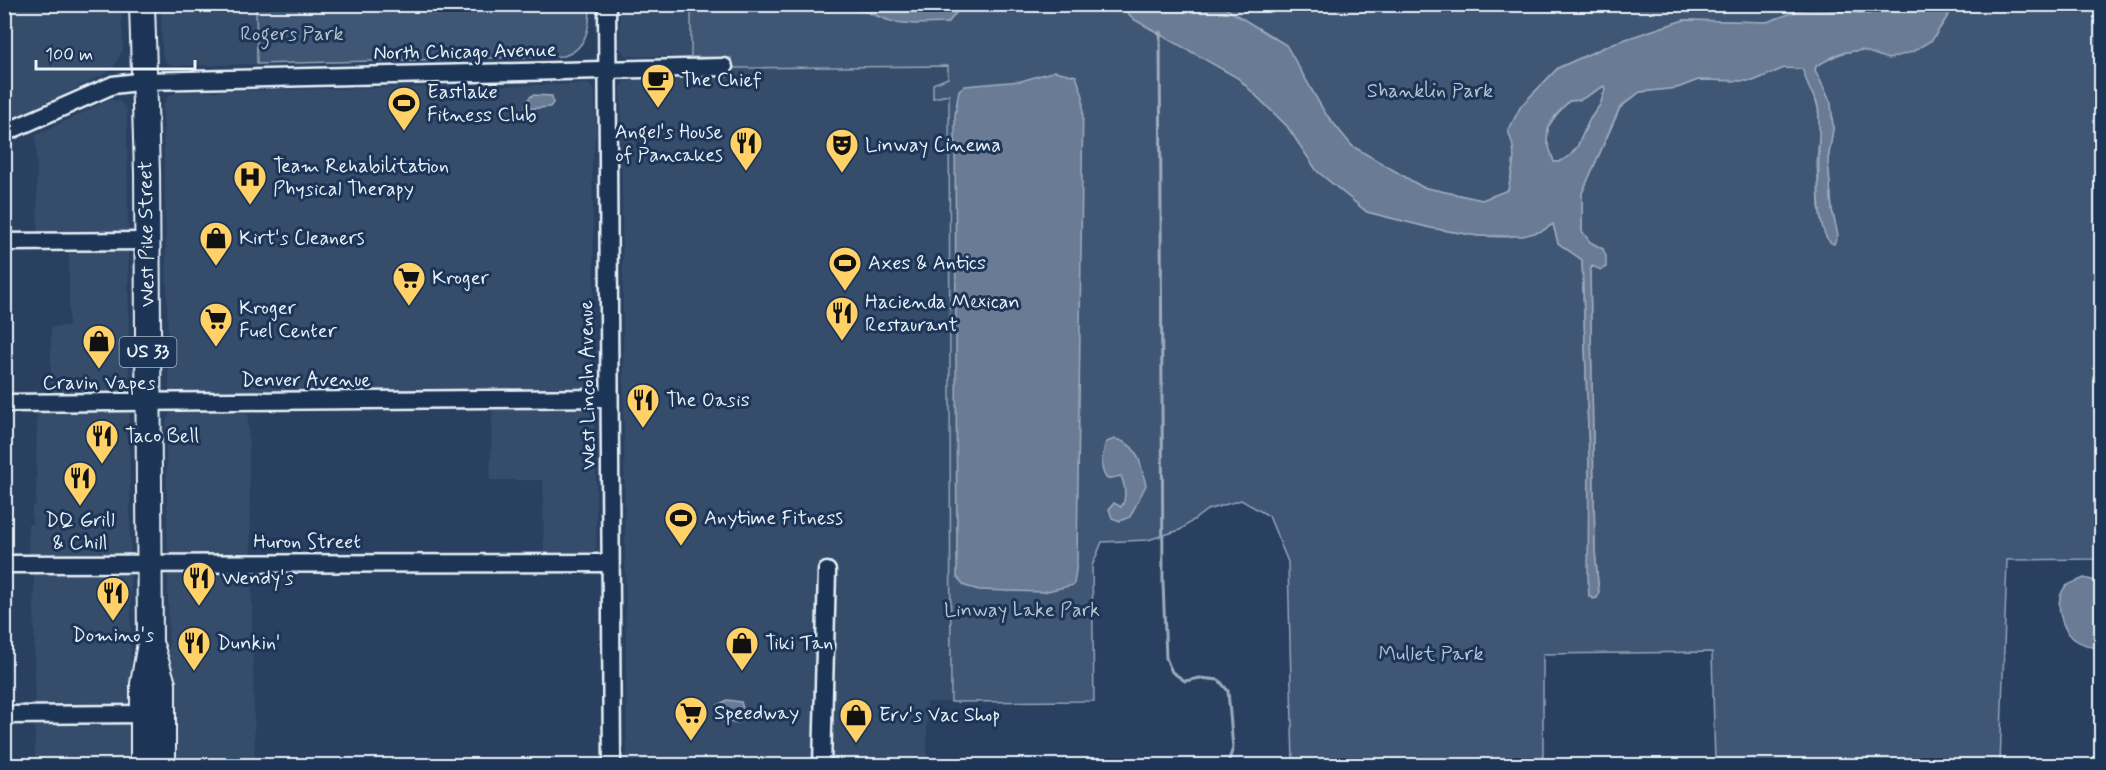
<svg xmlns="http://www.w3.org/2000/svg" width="2106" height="770" viewBox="0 0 2106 770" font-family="Mynerve,sans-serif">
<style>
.built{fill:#364d6b}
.green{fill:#415774;stroke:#94a4b6;stroke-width:1.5}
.water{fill:#6b7c95;stroke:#9dabbd;stroke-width:1.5;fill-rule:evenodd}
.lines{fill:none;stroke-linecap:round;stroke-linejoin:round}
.stream{stroke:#9dabbd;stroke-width:3}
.minor-casing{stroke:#e8f1f8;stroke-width:21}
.highway-casing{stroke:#e8f1f8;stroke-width:28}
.minor{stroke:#1d3557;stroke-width:16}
.highway{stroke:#1d3557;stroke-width:24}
.labels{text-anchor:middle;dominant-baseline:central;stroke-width:6;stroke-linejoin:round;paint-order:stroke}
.shield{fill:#1d3557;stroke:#abb9c8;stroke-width:1.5}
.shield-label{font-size:18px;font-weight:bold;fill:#e8f1f8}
.park-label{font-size:20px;fill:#b6c3d0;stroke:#1d3557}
.street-label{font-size:20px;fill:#e8f1f8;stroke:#1d3557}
.poi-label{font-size:20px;fill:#e8f1f8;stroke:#1d3557;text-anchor:start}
</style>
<rect width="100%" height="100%" fill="#294061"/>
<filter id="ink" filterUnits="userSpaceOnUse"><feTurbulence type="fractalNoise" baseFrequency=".0167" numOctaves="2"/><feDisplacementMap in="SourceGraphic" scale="12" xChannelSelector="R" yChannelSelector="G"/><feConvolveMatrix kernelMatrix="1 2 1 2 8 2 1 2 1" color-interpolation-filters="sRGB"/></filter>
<g filter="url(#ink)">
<g class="built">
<path d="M 5,5 L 121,5 L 123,49 L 112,70 L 5,124 Z"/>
<path d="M 161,5 L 256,5 L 257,64 L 174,66 L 167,63 L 162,54 Z"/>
<path d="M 620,5 L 691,5 L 691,57 L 629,56 L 625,55 L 620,47 Z"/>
<path d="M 948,66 L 951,702 L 927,702 L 927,765 L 627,765 L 621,86 L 623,85 L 623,81 L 731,78 L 731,68 Z"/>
<path d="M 588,84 L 595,91 L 596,133 L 592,164 L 594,280 L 592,388 L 596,453 L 596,548 L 592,555 L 580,558 L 576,554 L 544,552 L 543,480 L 490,480 L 493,393 L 216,396 L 173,392 L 169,390 L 163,107 L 167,98 L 176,92 Z"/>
<path d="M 110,100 L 119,101 L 127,110 L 132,765 L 35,765 L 34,573 L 29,554 L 28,524 L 32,524 L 32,506 L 36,506 L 37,409 L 51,408 L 51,327 L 69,326 L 69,237 L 38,237 L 36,135 Z"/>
<path d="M 180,410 L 248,413 L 255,765 L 170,765 L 166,421 L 171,412 Z"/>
</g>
<g class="green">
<path d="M 256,5 L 590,5 C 590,26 587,49 564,56 L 257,64 Z"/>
<path d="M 691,5 L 836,5 L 867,12 L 893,22 L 948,23 L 962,5 L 1119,5 L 1135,20 L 1238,78 L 1287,126 L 1317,171 L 1367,212 L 1431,228 L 1478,236 L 1506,237 L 1542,231 L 1553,224 L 1558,243 L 1582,260 L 1589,458 L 1589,596 L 1599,594 L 1595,551 L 1590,271 L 1603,249 L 1590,242 L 1582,232 L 1582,193 L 1620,108 L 1640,92 L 1677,88 L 1698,80 L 1753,81 L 1784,68 L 1802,68 L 1818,107 L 1820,127 L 1817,161 L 1819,206 L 1823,228 L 1837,235 L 1832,210 L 1828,160 L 1833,129 L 1831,103 L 1815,70 L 1816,66 C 1834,56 1850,47 1871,52 L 1932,40 L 1955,5 L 2101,5 L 2101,559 L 2007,560 L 2000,765 L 1715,765 L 1712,652 L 1543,654 L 1543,765 L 1293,765 L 1288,562 L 1269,516 L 1241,500 L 1207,510 L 1180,530 L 1148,540 L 1102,542 L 1092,566 L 1094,701 L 951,702 L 949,95 L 933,98 L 933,84 L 948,78 L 948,66 L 731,68 L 731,58 L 691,57 Z"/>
<path d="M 1220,5 L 1903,5 L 1902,6 L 1868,14 L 1809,7 L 1767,22 L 1684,20 L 1614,43 L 1558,68 L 1521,106 L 1509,131 C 1518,154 1513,167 1508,190 L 1482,200 L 1422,187 L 1352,146 L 1325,113 L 1286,45 Z"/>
<path d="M 1604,86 L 1605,90 L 1600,105 L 1590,119 L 1577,147 L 1570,156 L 1559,162 L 1554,162 L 1547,142 L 1548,126 L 1556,115 L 1569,101 L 1580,100 Z"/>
</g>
<g class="water">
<path d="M 836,5 L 962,5 L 948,23 L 916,24 L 893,22 L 867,12 Z"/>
<path d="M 1119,5 L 1220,5 L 1286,45 L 1325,113 L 1352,146 L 1422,187 L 1482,200 L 1508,190 C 1513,167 1518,154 1508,131 L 1521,106 L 1558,68 L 1614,43 L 1684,20 L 1767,22 L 1809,7 L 1868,14 L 1902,6 L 1903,5 L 1955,5 L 1932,40 L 1912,52 L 1888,59 L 1862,50 L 1840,53 L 1816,66 L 1815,70 L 1831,103 L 1833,129 L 1828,160 L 1832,210 L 1838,235 L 1834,244 C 1809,238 1823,129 1818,107 C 1817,100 1813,96 1810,90 C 1807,84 1805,75 1802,69 L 1784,68 L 1753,81 L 1698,80 L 1677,88 L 1640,92 L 1620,107 L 1582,193 L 1582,231 L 1590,242 L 1603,249 L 1606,256 L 1606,267 L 1601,270 L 1592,266 L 1590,271 L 1595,551 L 1599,594 L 1597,598 L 1593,599 L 1589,596 L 1588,578 L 1589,458 L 1582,260 L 1558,243 L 1553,224 L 1542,231 L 1523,236 L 1478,236 L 1431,228 L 1367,212 L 1317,171 L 1287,126 L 1238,78 L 1135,20 ZM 1604,86 L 1605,90 L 1600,105 L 1590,119 L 1577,147 L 1570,156 L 1559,162 L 1554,162 L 1547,141 L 1548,127 L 1556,115 L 1569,101 L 1580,100 Z"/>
<path d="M 1055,71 L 1076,76 L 1083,96 L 1077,562 L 1074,585 L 1043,592 L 979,590 L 965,586 L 957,577 L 955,115 L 959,90 L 965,86 L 1021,81 Z"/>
<path d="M 533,95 L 552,96 L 553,103 L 550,107 L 527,109 L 525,107 C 526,101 528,98 533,95 Z"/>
<path d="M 1115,439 C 1140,444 1140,464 1146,485 L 1130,517 L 1120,521 L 1112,518 L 1109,509 L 1114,503 L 1121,507 C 1127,498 1125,486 1121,476 L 1107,479 C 1098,468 1103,454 1106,442 Z"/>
<path d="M 2084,578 L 2101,582 L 2101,650 C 2093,647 2082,645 2074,639 C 2061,629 2053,600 2066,586 C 2070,583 2078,581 2084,578 Z"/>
<path d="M 727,700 L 741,702 L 745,715 L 743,721 C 735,723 722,724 717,717 L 718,705 Z"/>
</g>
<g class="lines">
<path class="stream" d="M 1160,32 L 1163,583 L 1166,658 L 1172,672 L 1185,681 L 1200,678 L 1219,680 L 1228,691 L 1233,748 L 1227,766"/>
<g class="minor-casing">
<g id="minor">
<path d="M 607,4 L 612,766"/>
<path d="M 4,133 L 113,85 L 145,81 L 724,67"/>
<path d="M 4,242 L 148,241"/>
<path d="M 4,403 L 609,398"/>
<path d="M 4,564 L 610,563"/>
<path d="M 4,715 L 143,714"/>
<path d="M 822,766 L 827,571"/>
</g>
</g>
<g class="highway-casing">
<g id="highway">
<path d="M 142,4 L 147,173 L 150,643 L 143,684 L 143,766"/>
<path d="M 152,648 L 163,684 L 163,766"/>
</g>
</g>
<use href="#minor" class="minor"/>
<use href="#highway" class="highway"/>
</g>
</g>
<defs>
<g id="cafe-pin" transform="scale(1.725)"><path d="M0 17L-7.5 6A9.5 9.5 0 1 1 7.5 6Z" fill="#ffd166" stroke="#1d3557"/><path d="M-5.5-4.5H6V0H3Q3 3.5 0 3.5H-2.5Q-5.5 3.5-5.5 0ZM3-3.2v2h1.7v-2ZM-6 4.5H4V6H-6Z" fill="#111"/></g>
<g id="stadium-pin" transform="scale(1.725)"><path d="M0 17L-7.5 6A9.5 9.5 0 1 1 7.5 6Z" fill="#ffd166" stroke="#1d3557"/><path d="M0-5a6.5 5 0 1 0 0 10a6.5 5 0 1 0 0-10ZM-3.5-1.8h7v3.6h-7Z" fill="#111"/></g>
<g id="restaurant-pin" transform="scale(1.725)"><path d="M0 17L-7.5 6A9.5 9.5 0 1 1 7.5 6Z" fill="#ffd166" stroke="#1d3557"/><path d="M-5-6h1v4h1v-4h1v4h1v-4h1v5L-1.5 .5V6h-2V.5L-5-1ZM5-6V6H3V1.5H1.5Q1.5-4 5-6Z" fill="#111"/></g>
<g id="theatre-pin" transform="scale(1.725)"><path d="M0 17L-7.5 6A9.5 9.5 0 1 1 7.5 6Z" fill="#ffd166" stroke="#1d3557"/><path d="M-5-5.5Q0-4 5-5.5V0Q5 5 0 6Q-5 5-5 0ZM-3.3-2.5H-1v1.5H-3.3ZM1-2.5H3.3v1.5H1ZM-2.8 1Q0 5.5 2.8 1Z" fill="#111"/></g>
<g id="hospital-pin" transform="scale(1.725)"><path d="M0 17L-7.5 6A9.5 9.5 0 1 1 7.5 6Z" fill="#ffd166" stroke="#1d3557"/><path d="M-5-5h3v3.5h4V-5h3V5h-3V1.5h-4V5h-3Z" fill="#111"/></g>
<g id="shop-pin" transform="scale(1.725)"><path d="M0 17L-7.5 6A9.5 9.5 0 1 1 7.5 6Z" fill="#ffd166" stroke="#1d3557"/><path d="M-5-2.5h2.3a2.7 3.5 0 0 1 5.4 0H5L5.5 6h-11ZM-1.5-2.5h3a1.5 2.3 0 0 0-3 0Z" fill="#111"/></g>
<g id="supermarket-pin" transform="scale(1.725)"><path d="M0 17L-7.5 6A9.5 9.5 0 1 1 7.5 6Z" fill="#ffd166" stroke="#1d3557"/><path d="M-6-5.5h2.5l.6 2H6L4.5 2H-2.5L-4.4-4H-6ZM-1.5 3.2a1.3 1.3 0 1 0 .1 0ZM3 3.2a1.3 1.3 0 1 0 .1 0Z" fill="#111"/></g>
</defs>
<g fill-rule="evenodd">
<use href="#cafe-pin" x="658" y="80"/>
<use href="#stadium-pin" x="404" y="103"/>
<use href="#restaurant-pin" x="746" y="143"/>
<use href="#theatre-pin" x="842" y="145"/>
<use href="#hospital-pin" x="250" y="177"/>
<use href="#shop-pin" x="216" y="238"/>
<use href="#stadium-pin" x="845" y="263"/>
<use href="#supermarket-pin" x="409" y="278"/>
<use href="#restaurant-pin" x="842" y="313"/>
<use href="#supermarket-pin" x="216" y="319"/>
<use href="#shop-pin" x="99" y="341"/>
<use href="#restaurant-pin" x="643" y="400"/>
<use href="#restaurant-pin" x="102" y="436"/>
<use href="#restaurant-pin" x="80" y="478"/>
<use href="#stadium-pin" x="681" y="518"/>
<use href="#restaurant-pin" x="199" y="578"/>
<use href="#restaurant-pin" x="113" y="593"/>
<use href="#restaurant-pin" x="194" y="643"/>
<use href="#shop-pin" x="742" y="643"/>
<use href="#supermarket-pin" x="691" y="713"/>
<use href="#shop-pin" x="856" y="715"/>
</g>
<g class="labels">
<rect class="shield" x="119.5" y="337" width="57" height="30" rx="4.5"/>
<g class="shield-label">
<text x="148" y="352">US 33</text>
</g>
<g class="park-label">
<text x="292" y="34">Rogers Park</text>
<text x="1430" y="91">Shanklin Park</text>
<text x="1022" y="610">Linway Lake Park</text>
<text x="1431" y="654">Mullet Park</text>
</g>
<g class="street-label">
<text transform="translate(465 52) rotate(-1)">North Chicago Avenue</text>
<text transform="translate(147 234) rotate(-91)">West Pike Street</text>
<text x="306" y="380">Denver Avenue</text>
<text transform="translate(588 385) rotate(-91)">West Lincoln Avenue</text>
<text x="307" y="542">Huron Street</text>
</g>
<g class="poi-label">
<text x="681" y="80">The Chief</text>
<text x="427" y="92">Eastlake<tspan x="427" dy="23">Fitness Club</tspan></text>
<text x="723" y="132" text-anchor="end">Angel's House<tspan x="723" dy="23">of Pancakes</tspan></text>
<text x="865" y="145">Linway Cinema</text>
<text x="273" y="166">Team Rehabilitation<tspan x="273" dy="23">Physical Therapy</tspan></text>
<text x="239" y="238">Kirt's Cleaners</text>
<text x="868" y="263">Axes &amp; Antics</text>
<text x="432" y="278">Kroger</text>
<text x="865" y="302">Hacienda Mexican<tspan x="865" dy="23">Restaurant</tspan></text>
<text x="239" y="308">Kroger<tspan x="239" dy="23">Fuel Center</tspan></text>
<text x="99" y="383" text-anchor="middle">Cravin Vapes</text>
<text x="666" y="400">The Oasis</text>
<text x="125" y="436">Taco Bell</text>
<text x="704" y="518">Anytime Fitness</text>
<text x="80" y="520" text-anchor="middle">DQ Grill<tspan x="80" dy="23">&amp; Chill</tspan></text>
<text x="222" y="578">Wendy's</text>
<text x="113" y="635" text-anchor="middle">Domino's</text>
<text x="217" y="643">Dunkin'</text>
<text x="765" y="643">Tiki Tan</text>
<text x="714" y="713">Speedway</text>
<text x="879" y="715">Erv's Vac Shop</text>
</g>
</g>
<rect width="2106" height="770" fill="none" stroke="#1d3557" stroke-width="24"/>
<rect x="12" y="12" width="2082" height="746" fill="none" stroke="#e8f1f8" stroke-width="2" filter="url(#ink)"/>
<path d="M36 60v9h159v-9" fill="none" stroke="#e8f1f8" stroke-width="3"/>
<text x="45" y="60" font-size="18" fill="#e8f1f8" stroke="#1d3557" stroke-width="4.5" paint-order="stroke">100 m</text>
</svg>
